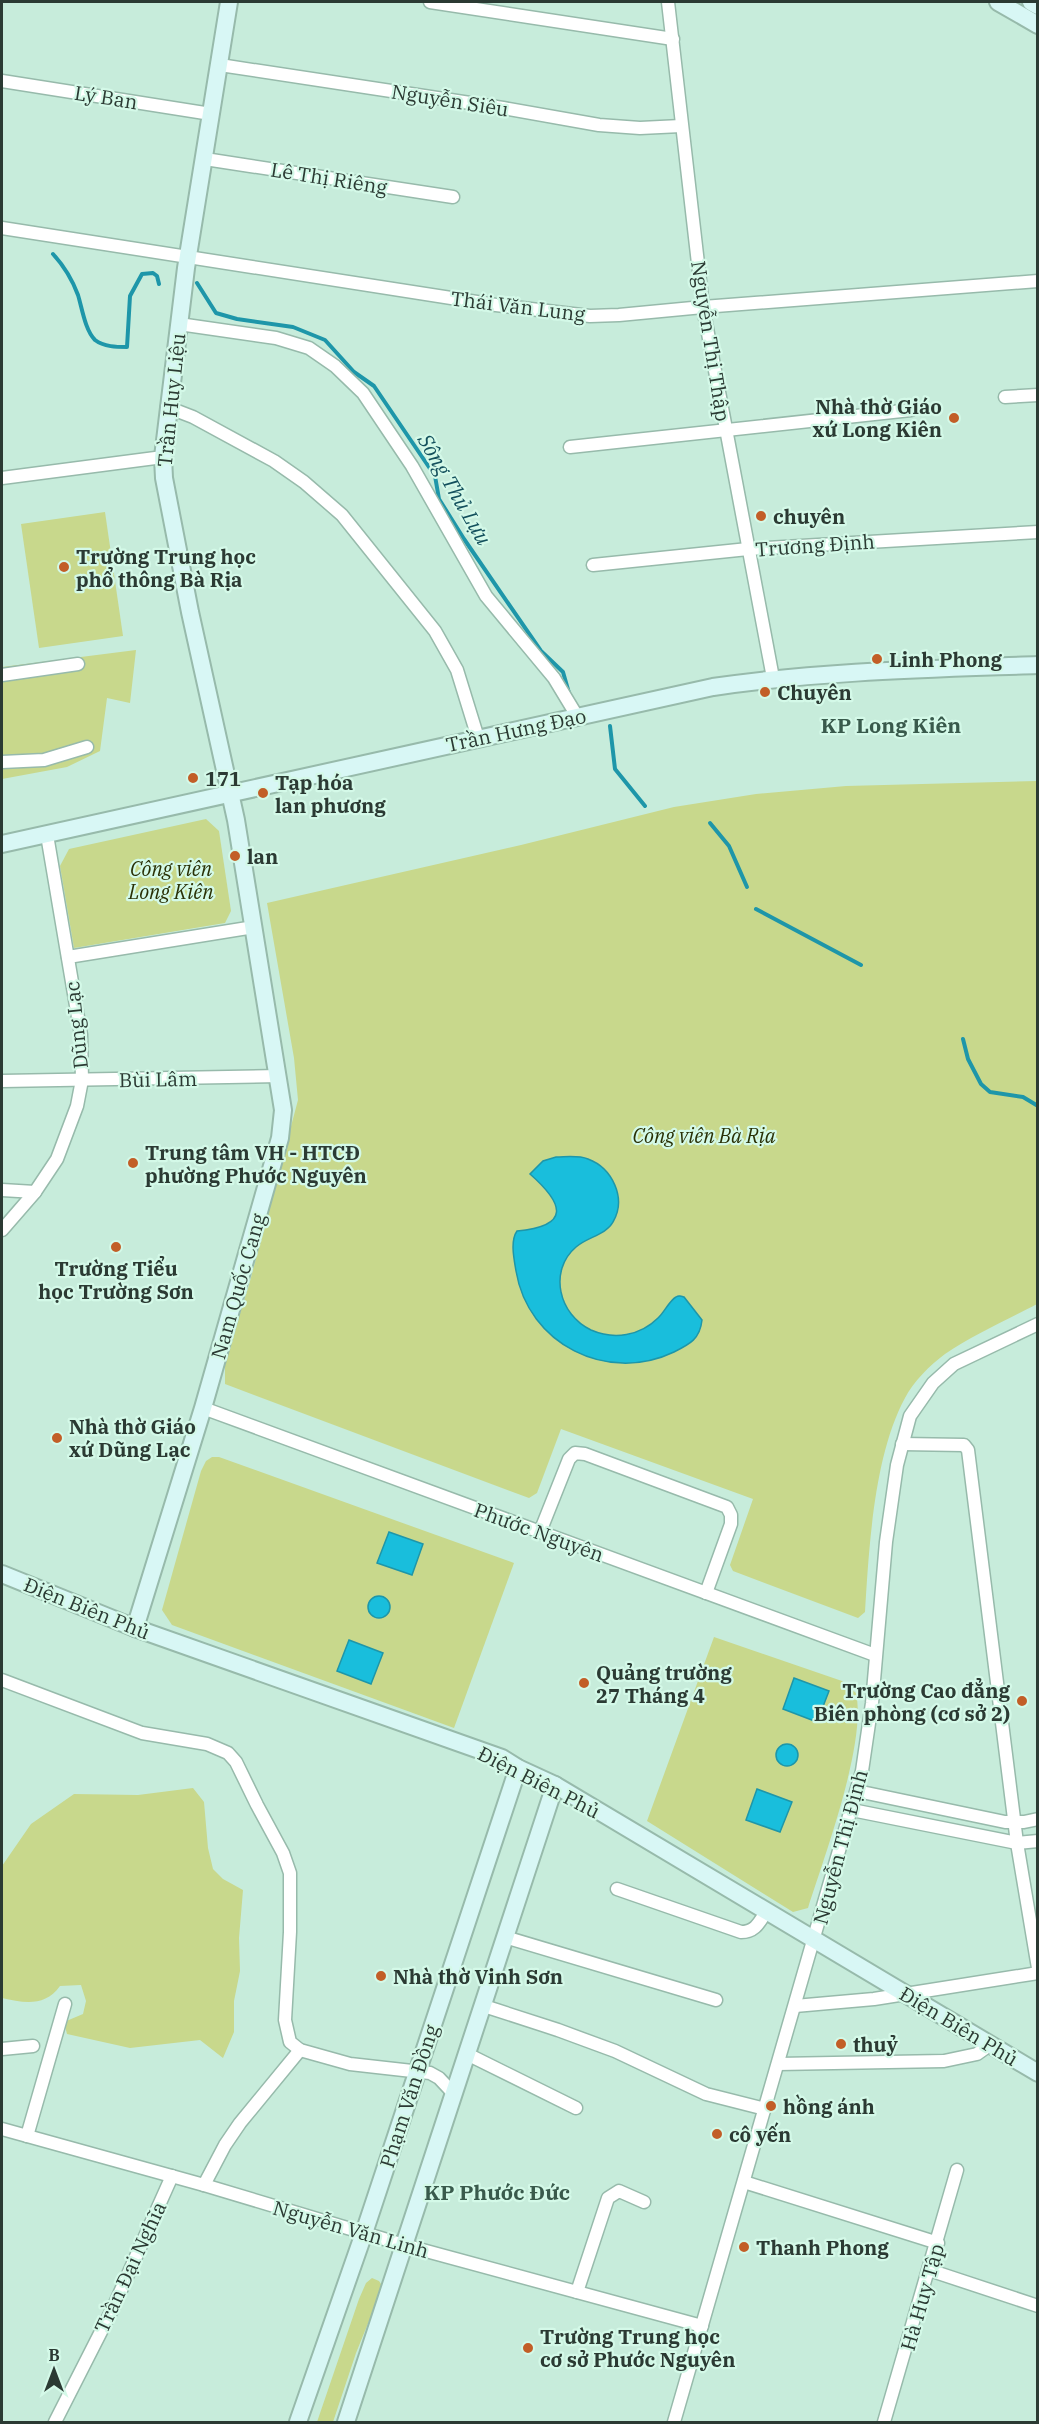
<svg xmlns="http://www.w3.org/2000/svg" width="1039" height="2424" viewBox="0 0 1039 2424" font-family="'IBM Plex Serif',serif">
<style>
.green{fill:#c8d88c}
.water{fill:#19bedc;stroke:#1e96a9;stroke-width:1.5}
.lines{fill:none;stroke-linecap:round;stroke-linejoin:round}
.stream{stroke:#1e96a9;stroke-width:4}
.street-casing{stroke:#97baab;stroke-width:15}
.secondary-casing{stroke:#97baab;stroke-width:20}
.street{stroke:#fff;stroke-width:12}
.secondary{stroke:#d8f7f5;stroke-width:16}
.poi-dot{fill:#c25e27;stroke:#d4f9e8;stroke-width:2}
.labels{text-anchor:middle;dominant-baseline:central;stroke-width:4.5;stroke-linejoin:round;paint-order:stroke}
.street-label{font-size:20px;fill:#2b3a33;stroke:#d4f9e8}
.poi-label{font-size:20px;font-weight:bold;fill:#2b3a33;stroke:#d4f9e8;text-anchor:start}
.park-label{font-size:20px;font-style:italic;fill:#293005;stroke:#d4f9e8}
.water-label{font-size:21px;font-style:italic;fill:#13505c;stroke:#d4f9e8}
.neighbourhood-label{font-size:21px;font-weight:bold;fill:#395a4c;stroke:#d4f9e8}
</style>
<rect width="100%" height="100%" fill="#c7ecdb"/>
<g class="green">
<path d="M 105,512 L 123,636 L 39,648 L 21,524 Z"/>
<path d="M 136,650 L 130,703 L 107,698 L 100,751 L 67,767 L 2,779 L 2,667 Z"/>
<path d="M 1037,781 L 1037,1304 C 1009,1319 971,1336 945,1354 C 930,1365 913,1382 905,1398 C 874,1455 869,1547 865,1612 L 858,1618 L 733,1571 L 730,1565 L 753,1499 L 561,1429 L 537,1493 L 529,1498 L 225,1384 L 225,1361 L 249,1285 L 298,1100 L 294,1058 L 267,903 L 521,845 L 674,807 L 756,794 L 846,786 Z"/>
<path d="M 206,819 L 219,831 L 231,911 L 225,923 L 74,948 L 60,866 L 69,849 Z"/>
<path d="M 212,1457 L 219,1457 L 514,1563 L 454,1728 L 172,1625 L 162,1610 L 201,1471 L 206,1461 Z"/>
<path d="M 714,1637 L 842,1681 L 856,1693 C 867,1743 824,1857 808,1908 L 793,1912 L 647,1821 Z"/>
<path d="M 193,1788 L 204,1802 L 208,1848 L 213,1869 L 223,1879 L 243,1890 L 239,1938 L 240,1971 L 234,2001 L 234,2032 L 223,2058 L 200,2040 L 130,2048 L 67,2034 L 64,2022 L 83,2014 L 86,2001 L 81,1985 L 60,1986 C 45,2007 24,2003 2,1998 L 2,1866 L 31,1824 L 74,1794 L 138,1795 Z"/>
<path d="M 372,2278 L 379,2281 L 381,2284 L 380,2294 L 356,2353 L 333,2422 L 317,2422 L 359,2299 L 366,2283 Z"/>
</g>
<g class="water">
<path d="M 556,1157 C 566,1157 578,1155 588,1159 C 612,1168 627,1198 613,1222 C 606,1235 587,1237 576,1247 C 548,1271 559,1315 591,1330 C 614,1340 640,1336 658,1318 C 664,1313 669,1301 676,1297 C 679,1295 681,1296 684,1297 L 702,1320 C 700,1339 690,1344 674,1352 C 607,1384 528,1344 516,1271 C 514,1259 510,1241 517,1231 C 571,1226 564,1204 530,1174 L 543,1161 Z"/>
<path d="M 389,1532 L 423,1544 L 412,1575 L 377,1563 Z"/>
<circle cx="379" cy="1607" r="11"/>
<path d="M 349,1640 L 383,1653 L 371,1684 L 337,1671 Z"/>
<path d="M 794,1678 L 829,1691 L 817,1722 L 783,1709 Z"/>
<circle cx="787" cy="1755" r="11"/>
<path d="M 757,1789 L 792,1802 L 780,1832 L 746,1820 Z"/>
</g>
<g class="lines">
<g class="stream">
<path d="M 53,254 C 64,266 72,279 78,295 C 82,308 85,330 95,340 C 104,347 117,347 127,347 L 130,296 L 142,274 L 153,273 L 157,276 L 159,284"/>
<path d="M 197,283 L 216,313 L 237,319 L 293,327 L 325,340 L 354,372 L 374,386 L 435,476 L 439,499 L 464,539 L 541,651 L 563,672 L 569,693"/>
<path d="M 610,726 L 615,769 L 645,806"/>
<path d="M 710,823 L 729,846 L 747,887"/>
<path d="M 756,909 L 861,965"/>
<path d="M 963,1039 L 968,1059 L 981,1084 L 990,1092 L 1023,1097 L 1038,1106"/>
</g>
<g class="street-casing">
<g id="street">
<path d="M 430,2 L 673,39"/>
<path d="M 668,2 L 703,307 L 773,678"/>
<path d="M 220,65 L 503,108 L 599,125 L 640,128 L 681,126"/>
<path d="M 2,81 L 211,114"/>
<path d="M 205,159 L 453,197"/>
<path d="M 2,228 L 496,305 L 590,316 L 619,315 L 703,307 L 1038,281"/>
<path d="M 179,324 L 276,338 L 309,348 L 335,366 L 363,393 L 412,466 L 486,596 L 554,678 L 577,716"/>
<path d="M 1005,397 L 1038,395"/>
<path d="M 167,407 L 193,417 L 274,461 L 304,482 L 342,515 L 435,631 L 457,670 L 478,738"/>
<path d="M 570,447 L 911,410"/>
<path d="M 2,478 L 163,457"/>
<path d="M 593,565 L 748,549 L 1038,532"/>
<path d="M 2,675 L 78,664"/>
<path d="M 2,762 L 44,760 L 87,747"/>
<path d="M 68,957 L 254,927"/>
<path d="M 2,1081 L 279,1076"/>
<path d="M 2,1190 L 35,1192"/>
<path d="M 2,1230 L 35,1192 L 57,1159 L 77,1106 L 82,1080 L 81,1035 L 47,835"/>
<path d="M 203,1408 L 875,1655"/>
<path d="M 902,1444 L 964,1445 L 968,1450 L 1017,1843 L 1038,1968"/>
<path d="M 540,1532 L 569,1459 L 575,1453 L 585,1454 L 727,1507 L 731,1515 L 731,1524 L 706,1593"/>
<path d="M 2,1680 L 142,1733 L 207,1744 L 228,1753 L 236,1762 L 257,1805 L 283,1853 L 290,1873 L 290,1932 L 285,2020 L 290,2042 L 300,2050 L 350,2064 L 430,2073 L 439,2078 L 454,2094"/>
<path d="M 857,1791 L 1005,1822 L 1024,1822 L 1038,1819"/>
<path d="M 852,1810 L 1017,1843 L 1038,1841"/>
<path d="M 617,1889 L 741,1932 C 755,1932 759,1923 766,1912"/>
<path d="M 505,1937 L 716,2000"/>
<path d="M 484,2006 L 558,2030 L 615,2051 L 706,2094 L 765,2109"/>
<path d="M 795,2006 L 874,1999 L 1038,1973"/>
<path d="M 2,2049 L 33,2046"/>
<path d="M 467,2054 L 576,2108"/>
<path d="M 778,2064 L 944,2061 L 977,2054 L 991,2044"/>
<path d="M 2,2129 L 204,2185 L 404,2245 L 702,2326"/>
<path d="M 27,2136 L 65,2004"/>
<path d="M 744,2182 L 938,2243"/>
<path d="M 204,2185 L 225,2145 L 240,2123 L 300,2050"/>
<path d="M 929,2270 L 1038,2306"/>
<path d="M 577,2292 L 608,2198 L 619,2191 L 644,2202"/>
<path d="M 55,2422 L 113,2308 L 172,2176"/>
<path d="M 674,2422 L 862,1771 L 872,1703 L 886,1542 L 897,1465 L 910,1416 L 933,1383 L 954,1364 L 1038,1324"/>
<path d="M 884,2422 L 957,2170"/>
</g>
</g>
<g class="secondary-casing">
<g id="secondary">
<path d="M 998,2 L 1038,25"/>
<path d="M 1031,2 L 1038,6"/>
<path d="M 2,844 L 713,687 C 821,671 928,669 1038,665"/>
<path d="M 2,1574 L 135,1628 L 502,1758 L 518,1768 L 555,1785 L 1038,2073"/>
<path d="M 135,1628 L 203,1408 L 280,1138 L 283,1110 L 236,820 L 190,612 L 164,478 L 163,457 L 186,268 L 229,2"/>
<path d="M 298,2422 L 364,2233 L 518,1768"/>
<path d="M 346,2422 L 555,1785"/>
</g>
</g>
<use href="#street" class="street"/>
<use href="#secondary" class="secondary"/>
</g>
<g class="poi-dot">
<circle cx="954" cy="418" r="6"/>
<circle cx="761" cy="516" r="6"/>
<circle cx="64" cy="567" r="6"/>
<circle cx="877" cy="659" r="6"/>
<circle cx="765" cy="692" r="6"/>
<circle cx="193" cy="778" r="6"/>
<circle cx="263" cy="793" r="6"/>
<circle cx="235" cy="856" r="6"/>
<circle cx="133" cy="1163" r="6"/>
<circle cx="116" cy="1247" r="6"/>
<circle cx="57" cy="1438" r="6"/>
<circle cx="584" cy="1683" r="6"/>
<circle cx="1022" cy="1701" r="6"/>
<circle cx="381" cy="1976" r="6"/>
<circle cx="841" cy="2044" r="6"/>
<circle cx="771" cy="2106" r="6"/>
<circle cx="717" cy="2134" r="6"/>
<circle cx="744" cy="2247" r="6"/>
<circle cx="528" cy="2348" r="6"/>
</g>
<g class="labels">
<g class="street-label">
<text transform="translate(106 97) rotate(9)">Lý Ban</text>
<text transform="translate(450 100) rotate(9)">Nguyễn Siêu</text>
<text transform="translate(329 178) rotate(9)">Lê Thị Riêng</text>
<text transform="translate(518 306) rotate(7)">Thái Văn Lung</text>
<text transform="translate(711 341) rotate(81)">Nguyễn Thị Thập</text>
<text transform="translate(171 400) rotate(-84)">Trần Huy Liệu</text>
<text transform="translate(815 545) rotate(-4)">Trương Định</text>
<text transform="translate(516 730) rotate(-12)">Trần Hưng Đạo</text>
<text transform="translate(76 1025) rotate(-96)">Dũng Lạc</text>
<text transform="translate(158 1079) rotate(-1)">Bùi Lâm</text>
<text transform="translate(238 1286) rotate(-74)">Nam Quốc Cang</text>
<text transform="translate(539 1532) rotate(20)">Phước Nguyên</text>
<text transform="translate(87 1608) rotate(22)">Điện Biên Phủ</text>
<text transform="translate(539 1782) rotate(27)">Điện Biên Phủ</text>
<text transform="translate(840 1847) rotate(-75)">Nguyễn Thị Định</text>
<text transform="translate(959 2026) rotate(31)">Điện Biên Phủ</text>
<text transform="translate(409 2096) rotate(-72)">Phạm Văn Đồng</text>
<text transform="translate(351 2229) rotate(16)">Nguyễn Văn Linh</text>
<text transform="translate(130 2267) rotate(-65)">Trần Đại Nghĩa</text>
<text transform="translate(922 2297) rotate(-74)">Hà Huy Tập</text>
</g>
<g class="poi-label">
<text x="942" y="406" text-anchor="end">Nhà thờ Giáo<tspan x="942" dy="23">xứ Long Kiên</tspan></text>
<text x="773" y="516">chuyên</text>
<text x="76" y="556">Trường Trung học<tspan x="76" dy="23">phổ thông Bà Rịa</tspan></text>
<text x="889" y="659">Linh Phong</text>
<text x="777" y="692">Chuyên</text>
<text x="205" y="778">171</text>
<text x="275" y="782">Tạp hóa<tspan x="275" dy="23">lan phương</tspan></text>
<text x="247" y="856">lan</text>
<text x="145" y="1152">Trung tâm VH - HTCĐ<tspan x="145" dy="23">phường Phước Nguyên</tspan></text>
<text x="116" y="1268" text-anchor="middle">Trường Tiểu<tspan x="116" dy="23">học Trường Sơn</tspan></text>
<text x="69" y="1426">Nhà thờ Giáo<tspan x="69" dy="23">xứ Dũng Lạc</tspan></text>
<text x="596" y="1672">Quảng trường<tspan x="596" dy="23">27 Tháng 4</tspan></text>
<text x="1010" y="1690" text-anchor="end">Trường Cao đẳng<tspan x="1010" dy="23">Biên phòng (cơ sở 2)</tspan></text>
<text x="393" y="1976">Nhà thờ Vinh Sơn</text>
<text x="853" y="2044">thuỷ</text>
<text x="783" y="2106">hồng ánh</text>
<text x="729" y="2134">cô yến</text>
<text x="756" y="2247">Thanh Phong</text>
<text x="540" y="2336">Trường Trung học<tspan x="540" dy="23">cơ sở Phước Nguyên</tspan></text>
</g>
<g class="park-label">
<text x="171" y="868">Công viên<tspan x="171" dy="23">Long Kiên</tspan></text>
<text x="704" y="1135">Công viên Bà Rịa</text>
</g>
<g class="water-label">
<text transform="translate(455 489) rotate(60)">Sông Thủ Lựu</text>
</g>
<g class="neighbourhood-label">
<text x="891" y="725">KP Long Kiên</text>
<text x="497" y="2192">KP Phước Đức</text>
</g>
</g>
<rect width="1039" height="2424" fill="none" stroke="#2b3a33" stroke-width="6"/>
<g transform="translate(54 2370)" stroke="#d4f9e8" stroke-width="4.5" paint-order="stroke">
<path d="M0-4.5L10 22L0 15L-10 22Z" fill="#2b3a33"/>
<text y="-9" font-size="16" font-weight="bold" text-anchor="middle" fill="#2b3a33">B</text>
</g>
</svg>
